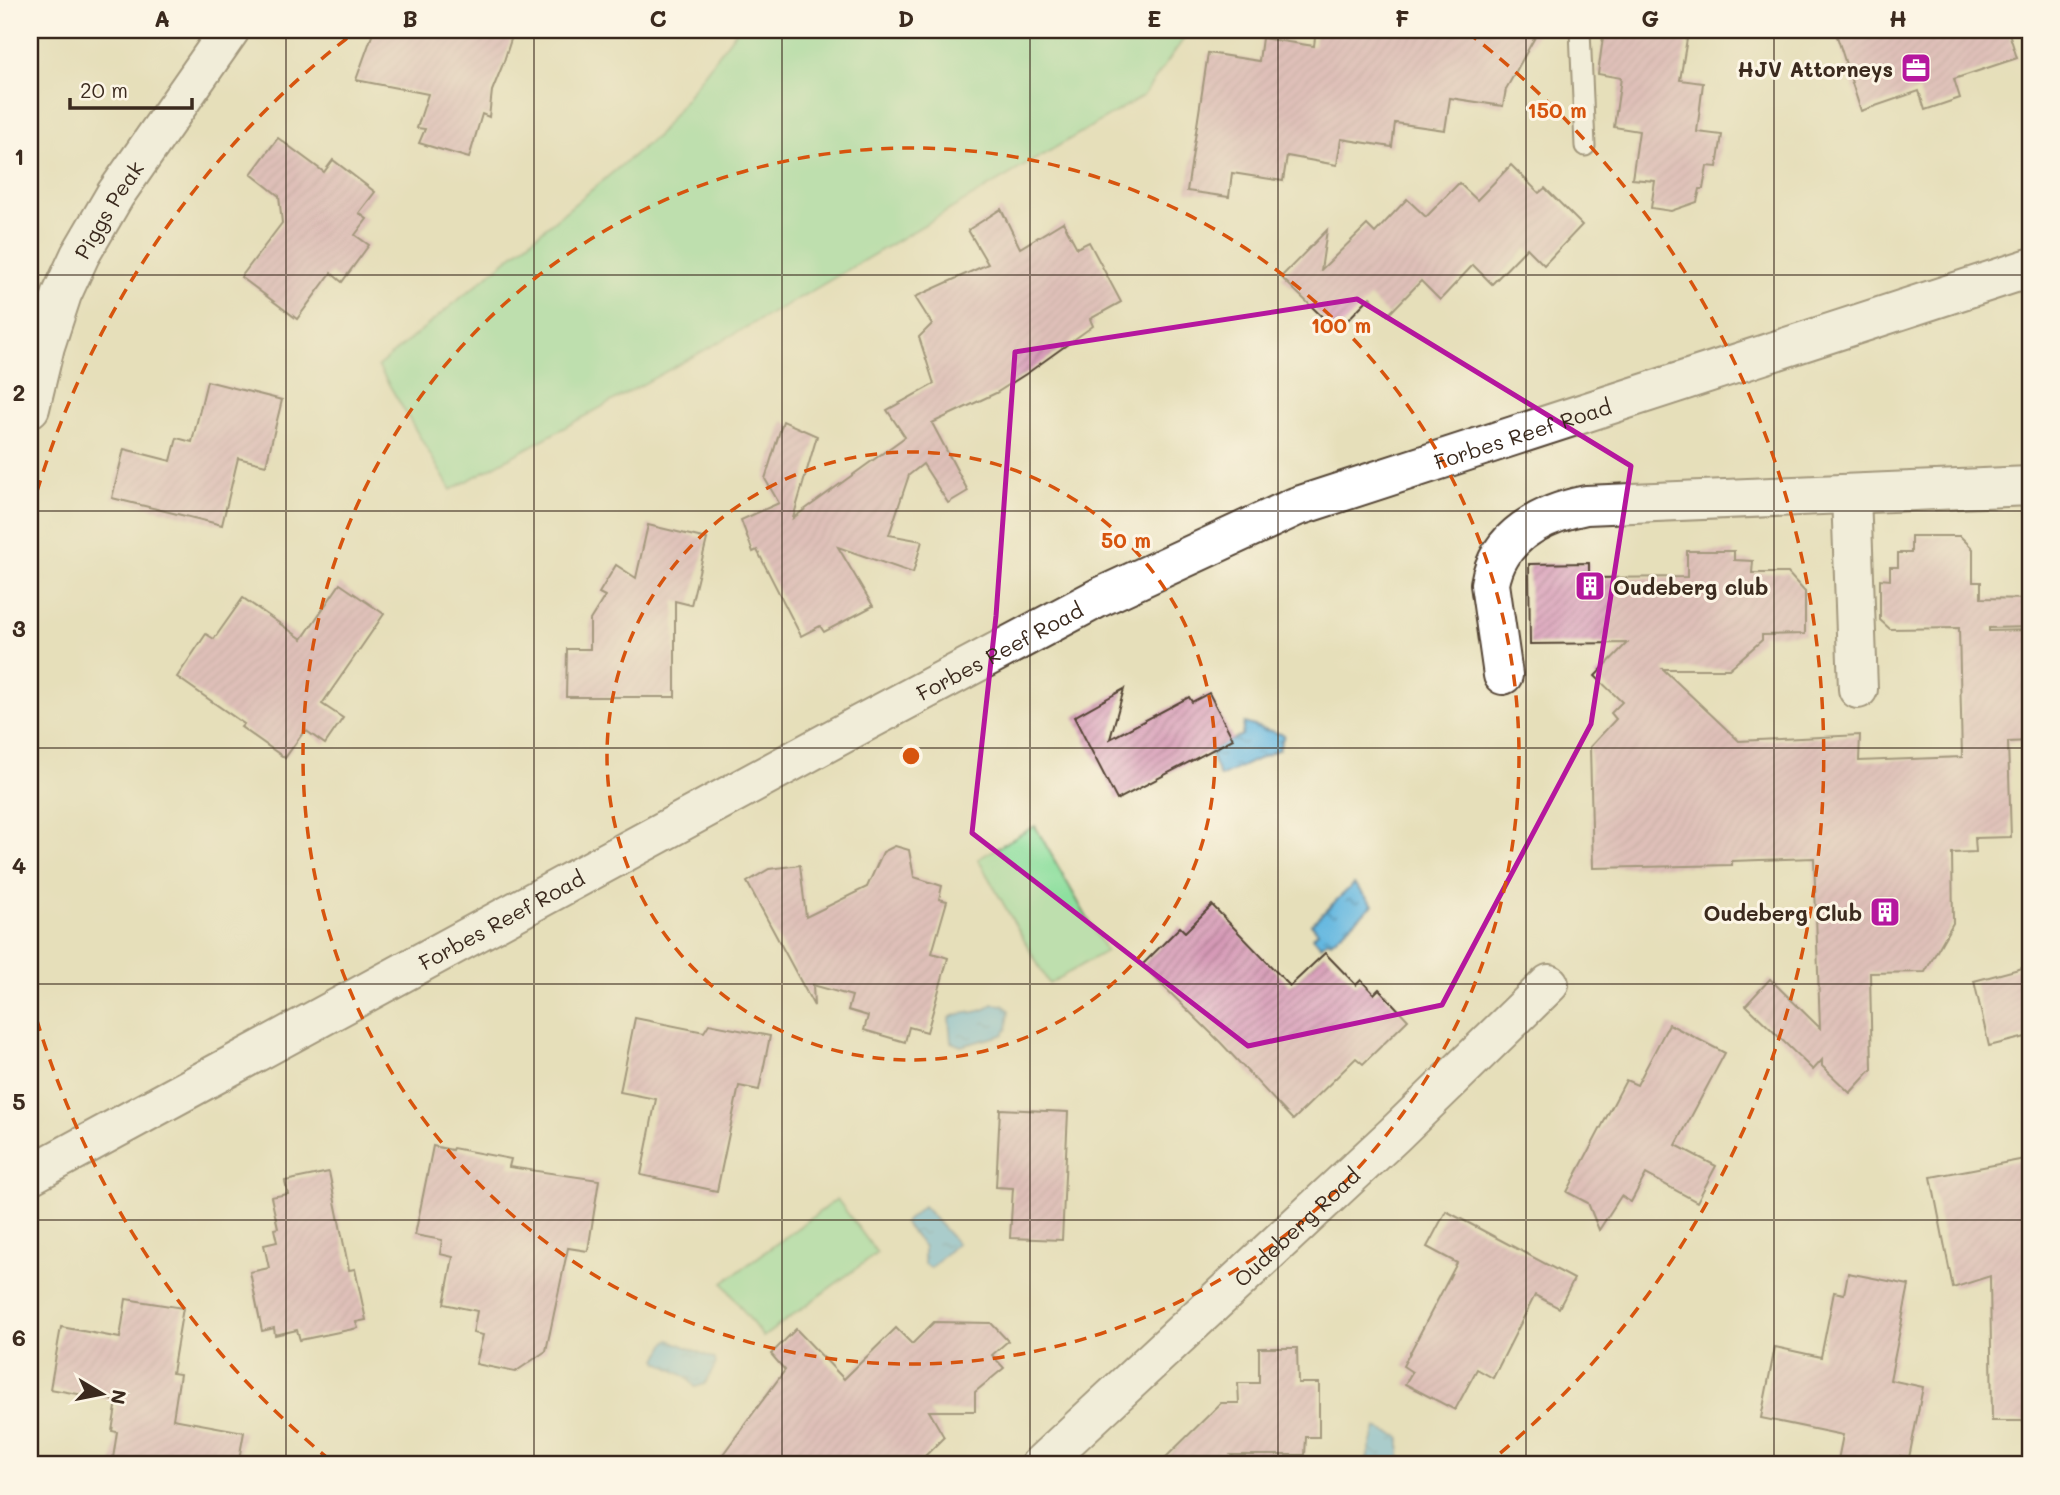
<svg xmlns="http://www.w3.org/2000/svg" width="2060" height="1495" viewBox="0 0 2060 1495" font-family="Mali,sans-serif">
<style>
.grass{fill:#8edf9f;stroke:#64845e;stroke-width:2}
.water{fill:url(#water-ripples);stroke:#50707f;stroke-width:2}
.building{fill:url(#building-hatch)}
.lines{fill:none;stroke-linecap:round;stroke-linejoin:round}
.service-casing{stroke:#554535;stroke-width:23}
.minor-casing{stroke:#554535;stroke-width:42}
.service{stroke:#fff;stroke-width:19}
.minor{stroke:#fff;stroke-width:38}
.marked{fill:none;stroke:#b5179e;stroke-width:5;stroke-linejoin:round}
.grid{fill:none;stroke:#3b2a1e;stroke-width:2;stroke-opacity:0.55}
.ring{fill:none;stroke:#d7540e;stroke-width:3.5;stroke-dasharray:12 9}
.labels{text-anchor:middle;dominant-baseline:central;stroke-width:6;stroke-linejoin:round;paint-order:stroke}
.poi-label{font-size:21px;font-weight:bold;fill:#3b2a1e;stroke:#fcf5e5;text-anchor:end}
.street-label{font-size:21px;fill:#3b2a1e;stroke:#fcf5e5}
.centre{fill:#d7540e;stroke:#fcf5e5;stroke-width:3.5}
.ring-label{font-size:21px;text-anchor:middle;font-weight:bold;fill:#d7540e;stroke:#fcf5e5;stroke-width:6;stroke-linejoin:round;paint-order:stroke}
.neatline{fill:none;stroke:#3b2a1e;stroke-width:2.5}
.grid-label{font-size:23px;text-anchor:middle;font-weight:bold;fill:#3b2a1e}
</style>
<defs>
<pattern id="water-ripples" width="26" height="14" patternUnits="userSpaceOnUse" patternTransform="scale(1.75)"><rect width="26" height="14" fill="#64b7e0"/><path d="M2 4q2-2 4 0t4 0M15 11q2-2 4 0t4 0" fill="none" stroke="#5495b5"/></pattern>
<pattern id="building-hatch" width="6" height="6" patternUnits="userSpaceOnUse" patternTransform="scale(1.75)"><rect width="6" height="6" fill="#d69ab7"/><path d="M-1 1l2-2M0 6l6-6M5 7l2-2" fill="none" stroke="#af7e94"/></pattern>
</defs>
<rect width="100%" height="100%" fill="#fcf5e5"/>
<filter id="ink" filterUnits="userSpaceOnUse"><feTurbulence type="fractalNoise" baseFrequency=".0143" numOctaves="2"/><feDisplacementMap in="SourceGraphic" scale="14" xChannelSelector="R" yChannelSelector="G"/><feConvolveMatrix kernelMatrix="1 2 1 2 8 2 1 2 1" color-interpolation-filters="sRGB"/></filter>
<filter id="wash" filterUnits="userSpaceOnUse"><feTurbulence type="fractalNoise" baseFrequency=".00686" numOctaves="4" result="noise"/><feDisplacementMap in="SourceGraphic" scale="28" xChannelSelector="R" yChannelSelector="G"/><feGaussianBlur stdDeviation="1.57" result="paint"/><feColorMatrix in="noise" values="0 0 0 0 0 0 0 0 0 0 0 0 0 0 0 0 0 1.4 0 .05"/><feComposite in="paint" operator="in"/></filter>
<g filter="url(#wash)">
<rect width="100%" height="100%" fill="#e6dfba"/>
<g class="grass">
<path d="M 737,30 L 1190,30 L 1143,96 L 810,292 L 451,490 L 378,366 L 658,135 Z"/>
<path d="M 1035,826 L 1106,951 L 1049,984 L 978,859 Z"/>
<path d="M 837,1199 L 877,1253 L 763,1337 L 723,1283 Z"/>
</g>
<g class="water">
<path d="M 1244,723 L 1284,735 L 1279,749 L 1220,777 L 1209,750 L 1242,735 Z"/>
<path d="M 1354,884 L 1373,905 L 1331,942 L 1328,940 L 1321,946 L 1313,937 L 1318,932 L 1311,924 Z"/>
<path d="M 993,1004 L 1003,1005 L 1009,1010 L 1007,1029 L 1002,1035 L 961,1046 L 951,1042 L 949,1018 C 963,1010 980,1016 993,1004 Z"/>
<path d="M 923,1206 L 957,1243 L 931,1268 L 924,1264 L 924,1247 L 904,1223 Z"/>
<path d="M 670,1340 L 715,1359 L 716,1364 L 705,1384 L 695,1387 L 688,1378 L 659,1362 L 657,1359 L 667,1341 Z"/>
<path d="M 1376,1428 L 1400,1437 L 1400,1461 L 1398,1465 L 1365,1465 Z"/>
</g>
<g id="blocks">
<g class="building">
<path d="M 374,30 L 514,30 L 503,64 L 492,91 L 489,117 L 482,114 L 469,158 L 419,143 L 425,129 L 417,128 L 428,94 L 356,80 Z"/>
<path d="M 1316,30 L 1539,30 L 1506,89 L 1503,106 L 1450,98 L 1445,130 L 1395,123 L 1392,147 L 1341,139 L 1337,165 L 1287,156 L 1283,181 L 1232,173 L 1229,197 L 1187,191 L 1208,53 L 1259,61 L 1262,38 L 1314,46 Z"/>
<path d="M 1604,30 L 1669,30 L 1688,33 L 1680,80 L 1703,83 L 1697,132 L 1722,135 L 1717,167 L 1707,166 L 1703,189 L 1700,189 L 1697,202 L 1671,211 L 1651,208 L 1655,181 L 1632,179 L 1639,131 L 1614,127 L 1621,78 L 1598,74 Z"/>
<path d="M 1835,30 L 2008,30 L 2017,58 L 1954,79 L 1960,98 L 1925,110 L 1919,91 L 1861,111 Z"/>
<path d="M 278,138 L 324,172 L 333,160 L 375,192 L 359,213 L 367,219 L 355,235 L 369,245 L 342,282 L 331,273 L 297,319 L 241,277 L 282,223 L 279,196 L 251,174 Z"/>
<path d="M 1511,165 L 1539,193 L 1545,188 L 1582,225 L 1544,265 L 1527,248 L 1492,284 L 1473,265 L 1440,300 L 1421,281 L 1388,315 L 1370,297 L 1337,331 L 1281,277 L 1327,230 L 1321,270 L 1367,225 L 1375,233 L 1407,199 L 1426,217 L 1459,183 L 1477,200 Z"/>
<path d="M 1001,209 L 1020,248 L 1063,222 L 1077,248 L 1089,242 L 1121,302 L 1090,319 L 1093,326 L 1029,372 L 996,393 L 932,423 L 968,491 L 948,503 L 923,464 L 909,475 L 889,535 L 922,541 L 913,573 L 838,547 L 873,606 L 824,632 L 820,626 L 801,636 L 757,550 L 753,552 L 741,520 L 779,503 L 765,479 L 783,421 L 817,436 L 793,518 L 905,437 L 887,410 L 934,384 L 919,337 L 932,324 L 915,297 L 988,264 L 968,230 Z"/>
<path d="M 207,381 L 282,400 L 266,465 L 238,458 L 222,525 L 112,498 L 124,449 L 171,461 L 177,438 L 192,442 Z"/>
<path d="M 648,525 L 707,539 L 691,605 L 675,601 L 675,697 L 566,697 L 567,649 L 590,649 L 590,620 L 605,596 L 599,593 L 616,565 L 636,578 Z"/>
<path d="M 1911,536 L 1960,536 L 1973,549 L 1973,582 L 1981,582 L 1981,598 L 2030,599 L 2030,627 L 1989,628 L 1989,631 L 2030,630 L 2030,741 L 2008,742 L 2011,837 L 1975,838 L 1976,852 L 1952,853 L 1953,923 L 1925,972 L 1870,973 L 1872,1069 L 1850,1093 L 1822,1066 L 1822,1060 L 1813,1070 L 1746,1005 L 1770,979 L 1820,1028 L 1814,858 L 1732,861 L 1732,865 L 1593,868 L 1590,747 L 1616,719 L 1611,713 L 1622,702 L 1595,676 L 1627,643 L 1530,644 L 1529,564 L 1589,563 L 1589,578 L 1687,577 L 1687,551 L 1734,551 L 1734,560 L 1753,561 L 1752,573 L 1788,573 L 1805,592 L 1805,634 L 1762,635 L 1762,640 L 1729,669 L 1663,669 L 1739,741 L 1860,735 L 1859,761 L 1962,757 L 1959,628 L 1890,629 L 1880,620 L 1880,579 L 1890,580 L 1890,567 L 1898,567 L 1898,553 L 1911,553 Z"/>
<path d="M 340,584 L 384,614 L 322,704 L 343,718 L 325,744 L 305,730 L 285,758 L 241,727 L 244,724 L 177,677 L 206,634 L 214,639 L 243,598 L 302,639 Z"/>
<path d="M 1124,689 L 1110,739 L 1189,697 L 1192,702 L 1209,693 L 1233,739 L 1117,800 L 1074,717 Z"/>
<path d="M 895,846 L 909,850 L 914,877 L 942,886 L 939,899 L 947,901 L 932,953 L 948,958 L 927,1032 L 909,1027 L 905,1042 L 864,1030 L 868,1016 L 848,1010 L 852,996 L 813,985 L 814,1006 L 747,882 L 769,869 L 800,865 L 806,917 L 867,887 L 883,852 Z"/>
<path d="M 1212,905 L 1290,986 L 1325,953 L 1356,985 L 1361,980 L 1374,994 L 1379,989 L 1408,1020 L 1363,1064 L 1356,1058 L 1293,1120 L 1221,1043 L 1142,965 L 1180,927 L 1185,932 Z"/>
<path d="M 2030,966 L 2030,1036 L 1989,1046 L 1974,981 Z"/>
<path d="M 635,1018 L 704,1032 L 709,1024 L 770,1036 L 759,1090 L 739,1086 L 717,1191 L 641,1175 L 656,1099 L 620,1092 Z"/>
<path d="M 1669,1024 L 1725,1053 L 1676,1145 L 1716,1166 L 1697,1202 L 1646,1174 L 1631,1202 L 1621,1196 L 1599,1230 L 1588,1203 L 1567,1192 L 1626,1080 L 1637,1085 Z"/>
<path d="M 1000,1109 L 1068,1112 L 1062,1240 L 1010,1238 L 1013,1188 L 996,1187 Z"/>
<path d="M 433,1146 L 452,1150 L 453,1148 L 511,1159 L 509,1167 L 599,1180 L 588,1251 L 568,1248 L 546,1351 L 515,1372 L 476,1364 L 483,1335 L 473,1333 L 477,1311 L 444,1304 L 453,1257 L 440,1254 L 442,1240 L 415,1235 Z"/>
<path d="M 2030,1158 L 2030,1421 L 1992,1421 L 1990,1276 L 1953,1288 L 1931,1177 Z"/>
<path d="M 329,1172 L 349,1270 L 355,1269 L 366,1320 L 356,1322 L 358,1328 L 300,1340 L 297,1330 L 275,1335 L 274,1328 L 262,1331 L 250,1272 L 269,1268 L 264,1245 L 277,1242 L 274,1229 L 278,1228 L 271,1197 L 288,1194 L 285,1181 Z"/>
<path d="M 1446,1211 L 1574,1279 L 1559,1308 L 1535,1295 L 1493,1378 L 1477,1369 L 1455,1410 L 1405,1384 L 1412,1372 L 1403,1366 L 1457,1263 L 1427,1247 Z"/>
<path d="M 1848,1273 L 1909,1285 L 1890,1380 L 1923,1387 L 1909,1458 L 1900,1456 L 1898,1465 L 1837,1465 L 1843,1435 L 1761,1418 L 1775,1347 L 1821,1357 L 1834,1292 L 1844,1294 Z"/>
<path d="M 126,1299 L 183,1308 L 172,1373 L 180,1374 L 173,1419 L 244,1432 L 238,1465 L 173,1455 L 171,1465 L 112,1465 L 117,1432 L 112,1431 L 117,1401 L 50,1389 L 61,1327 L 120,1338 Z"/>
<path d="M 934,1322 L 991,1323 L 1008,1341 L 992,1355 L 1004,1368 L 975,1392 L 975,1411 L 929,1411 L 944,1437 L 916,1465 L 715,1465 L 785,1370 L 771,1354 L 796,1329 L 844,1379 L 896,1328 L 912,1344 Z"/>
<path d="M 1259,1348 L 1297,1348 L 1298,1383 L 1319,1383 L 1319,1437 L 1306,1437 L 1305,1455 L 1231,1455 L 1241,1465 L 1158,1465 L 1221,1403 L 1239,1403 L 1238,1383 L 1259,1383 Z"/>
</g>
</g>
</g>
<g filter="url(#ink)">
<use href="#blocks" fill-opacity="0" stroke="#554535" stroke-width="2"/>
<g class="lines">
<g class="service-casing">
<path id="service" d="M 1580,30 L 1585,146"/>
</g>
<g class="minor-casing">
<g id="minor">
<path id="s1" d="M 30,408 L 45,346 L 62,294 L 80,255 L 115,195 L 230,30"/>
<path d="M 1851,494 L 1858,689"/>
<path d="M 1503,675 L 1490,584 C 1498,536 1542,514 1586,505 L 2030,486"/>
<path id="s2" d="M 30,1175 L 861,724 L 1098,598 L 1295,507 L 2030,268"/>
<path id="s3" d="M 1040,1465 L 1394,1135 L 1549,984"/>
</g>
</g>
<use href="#service" class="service"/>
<use href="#minor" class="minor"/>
</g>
</g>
<path d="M0 0H2060V1495H0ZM 1357,299 L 1631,466 L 1591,724 L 1442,1005 L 1248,1046 L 972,833 L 996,616 L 1015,352 Z" fill="#e6dfba" fill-opacity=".55" fill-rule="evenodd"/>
<path class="marked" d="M 1357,299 L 1631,466 L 1591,724 L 1442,1005 L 1248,1046 L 972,833 L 996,616 L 1015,352 Z"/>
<path class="grid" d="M 286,30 L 286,1465M 534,30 L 534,1465M 782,30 L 782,1465M 1030,30 L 1030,1465M 1278,30 L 1278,1465M 1526,30 L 1526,1465M 1774,30 L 1774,1465M 30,275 L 2030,275M 30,511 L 2030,511M 30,748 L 2030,748M 30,984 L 2030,984M 30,1220 L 2030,1220"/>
<g class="ring">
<circle cx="911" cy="756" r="304"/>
<circle cx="911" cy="756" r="608"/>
<path d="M330 1460A913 913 0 0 1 31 1000M31 512A913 913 0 0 1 355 32M1467 32A913 913 0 0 1 1492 1460"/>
</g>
<defs>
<g id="office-square" transform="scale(1.575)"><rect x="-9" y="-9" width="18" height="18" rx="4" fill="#b5179e" stroke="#fcf5e5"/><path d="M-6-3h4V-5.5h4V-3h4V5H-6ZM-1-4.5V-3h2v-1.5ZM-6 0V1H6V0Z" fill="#fff"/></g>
<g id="building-square" transform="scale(1.575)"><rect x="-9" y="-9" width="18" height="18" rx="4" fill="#b5179e" stroke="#fcf5e5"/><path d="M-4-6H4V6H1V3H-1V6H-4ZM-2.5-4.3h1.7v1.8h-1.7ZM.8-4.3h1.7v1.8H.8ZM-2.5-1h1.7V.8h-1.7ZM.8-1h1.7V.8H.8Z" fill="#fff"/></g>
</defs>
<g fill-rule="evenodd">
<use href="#office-square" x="1916" y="68"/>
<use href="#building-square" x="1590" y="586"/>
<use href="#building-square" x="1885" y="912"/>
</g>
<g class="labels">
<g class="poi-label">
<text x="1893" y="68">HJV Attorneys</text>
<text x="1613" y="586" text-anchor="start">Oudeberg club</text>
<text x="1862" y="912">Oudeberg Club</text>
</g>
<g class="street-label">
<text stroke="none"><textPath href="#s1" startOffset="215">Piggs Peak</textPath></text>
<text stroke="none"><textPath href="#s2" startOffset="1670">Forbes Reef Road</textPath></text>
<text stroke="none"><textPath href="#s2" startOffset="1102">Forbes Reef Road</textPath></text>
<text stroke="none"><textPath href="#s2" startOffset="536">Forbes Reef Road</textPath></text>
<text stroke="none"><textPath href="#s3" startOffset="350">Oudeberg Road</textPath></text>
</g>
</g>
<circle cx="911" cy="756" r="10" class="centre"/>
<g class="ring-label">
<text x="1557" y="118">150 m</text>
<text x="1341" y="333">100 m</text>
<text x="1126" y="548">50 m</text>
</g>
<rect width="2060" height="1495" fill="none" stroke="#fcf5e5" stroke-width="77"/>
<g transform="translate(102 1394) rotate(100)" stroke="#fcf5e5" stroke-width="5" paint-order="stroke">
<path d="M0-5L12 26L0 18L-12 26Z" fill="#3b2a1e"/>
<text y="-10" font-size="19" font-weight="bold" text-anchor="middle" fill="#3b2a1e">N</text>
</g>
<path d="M70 98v10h122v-10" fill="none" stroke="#3b2a1e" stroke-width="3.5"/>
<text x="80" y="98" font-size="21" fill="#3b2a1e" stroke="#fcf5e5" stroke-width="5" paint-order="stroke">20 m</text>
<rect x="38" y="38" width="1984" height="1418" class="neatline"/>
<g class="grid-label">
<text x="162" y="27">A</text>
<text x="410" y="27">B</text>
<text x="658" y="27">C</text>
<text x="906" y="27">D</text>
<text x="1154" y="27">E</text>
<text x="1402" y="27">F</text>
<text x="1650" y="27">G</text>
<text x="1898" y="27">H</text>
<text x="19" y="165">1</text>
<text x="19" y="401">2</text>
<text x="19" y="637">3</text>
<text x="19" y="874">4</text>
<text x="19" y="1110">5</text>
<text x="19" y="1346">6</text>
</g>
</svg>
